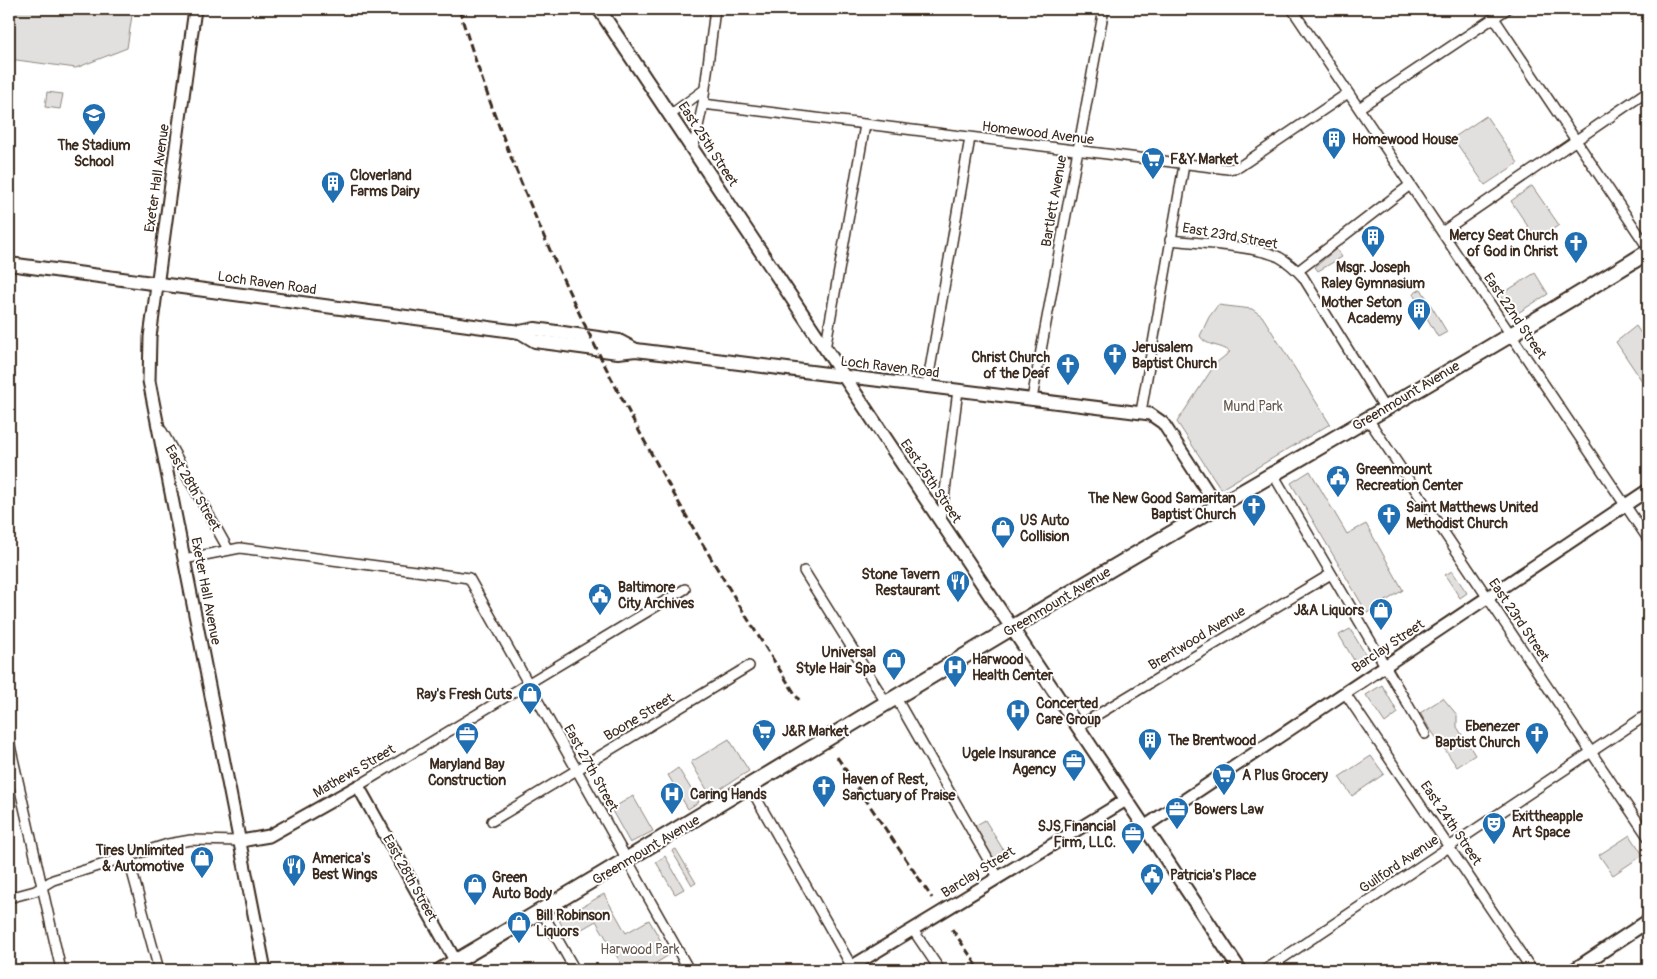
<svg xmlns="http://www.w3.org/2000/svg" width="1657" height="979" viewBox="0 0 1657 979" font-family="Pangolin,sans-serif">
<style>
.green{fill:#e2e0de;stroke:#8e857e}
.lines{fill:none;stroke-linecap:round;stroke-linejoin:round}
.minor-casing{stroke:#3b2a1e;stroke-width:12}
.tertiary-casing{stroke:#3b2a1e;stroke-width:15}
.secondary-casing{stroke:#3b2a1e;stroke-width:16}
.primary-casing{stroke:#3b2a1e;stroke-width:18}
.minor{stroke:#fff;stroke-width:9}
.tertiary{stroke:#fff;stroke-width:11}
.secondary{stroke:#fff;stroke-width:12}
.primary{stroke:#fff;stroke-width:14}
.rail{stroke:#3b2a1e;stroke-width:3;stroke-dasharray:8 4;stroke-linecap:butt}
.labels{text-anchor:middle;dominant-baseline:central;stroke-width:4;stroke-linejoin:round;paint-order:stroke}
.street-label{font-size:14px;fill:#3b2a1e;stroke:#fff}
.poi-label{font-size:14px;font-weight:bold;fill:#3b2a1e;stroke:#fff;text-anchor:start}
.park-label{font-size:14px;fill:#65584e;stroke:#fff}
</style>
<rect width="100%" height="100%" fill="#fff"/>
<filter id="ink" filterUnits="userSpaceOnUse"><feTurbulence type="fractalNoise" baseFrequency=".02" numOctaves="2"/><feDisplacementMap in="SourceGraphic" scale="10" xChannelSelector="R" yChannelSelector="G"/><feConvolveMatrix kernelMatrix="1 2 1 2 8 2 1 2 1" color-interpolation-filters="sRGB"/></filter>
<g filter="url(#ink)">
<g class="green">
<path d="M 9,9 L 133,9 L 127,48 L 76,68 L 9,59 Z"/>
<path d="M 47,92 L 63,94 L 60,109 L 45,107 Z"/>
<path d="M 1486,116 L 1518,163 L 1485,185 L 1453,138 Z"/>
<path d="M 1532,186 L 1559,225 L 1537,240 L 1511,201 Z"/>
<path d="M 1336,249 L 1342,257 L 1318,271 L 1315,267 Z"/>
<path d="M 1535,273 L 1548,294 L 1513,316 L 1500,295 Z"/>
<path d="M 1421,289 L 1447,332 L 1438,337 L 1413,294 Z"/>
<path d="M 1218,305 L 1252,309 L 1262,316 L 1330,424 L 1221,489 L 1177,422 L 1216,363 L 1230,352 C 1221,344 1206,347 1200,336 L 1209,317 Z"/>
<path d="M 1636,326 L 1648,344 L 1648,390 L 1616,342 Z"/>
<path d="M 1310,471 L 1347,534 L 1366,524 L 1403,590 L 1367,613 L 1291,483 Z"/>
<path d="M 1452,571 L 1467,593 L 1460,598 L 1445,575 Z"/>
<path d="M 1350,629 L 1369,660 L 1358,667 L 1339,635 Z"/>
<path d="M 1382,685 L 1398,713 L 1385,723 L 1366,695 Z"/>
<path d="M 1443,698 L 1457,715 L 1457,727 L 1475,755 L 1457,767 C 1445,748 1431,733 1420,713 Z"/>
<path d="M 729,739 L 749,771 L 710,795 L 691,762 Z"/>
<path d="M 1371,756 L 1384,774 L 1352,796 L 1339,777 Z"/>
<path d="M 678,768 L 699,802 L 688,809 L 668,775 Z"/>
<path d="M 633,796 L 653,831 L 630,843 L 611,809 Z"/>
<path d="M 985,820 L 1007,856 L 995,863 L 973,827 Z"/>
<path d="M 1630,835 L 1643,855 L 1613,875 L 1599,855 Z"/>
<path d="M 676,849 L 696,883 L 692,885 L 672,851 Z"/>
<path d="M 665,856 L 684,889 L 675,894 L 656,862 Z"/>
<path d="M 604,894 L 626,933 L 649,920 L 669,955 L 645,970 L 625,970 L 596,921 L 568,937 L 559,920 Z"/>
</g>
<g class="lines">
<g class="minor-casing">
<g id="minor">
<path d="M 1292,9 L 1648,539"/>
<path d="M 1494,18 L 1648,248"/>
<path d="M 703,104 L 1228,169 L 1239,167 L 1348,93"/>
<path d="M 1359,108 L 1507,9"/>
<path d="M 670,115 L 704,90"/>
<path d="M 693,149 L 703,104 L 715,9"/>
<path d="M 1442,232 L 1648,91"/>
<path d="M 1170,240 C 1198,243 1255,246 1279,257 C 1288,262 1296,269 1303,277 L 1385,409"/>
<path d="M 1298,271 L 1410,185"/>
<path d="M 825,349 L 865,125"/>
<path d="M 927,386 L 970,138"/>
<path d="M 1032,399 L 1104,9"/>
<path d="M 1141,412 L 1184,165"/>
<path d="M 1368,419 L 1648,837"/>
<path d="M 162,431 L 228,549"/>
<path d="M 1273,474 L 1425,734"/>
<path d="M 941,522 L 958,390"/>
<path d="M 184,559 L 240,548 L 469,578 L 689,970"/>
<path d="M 804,571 L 887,704"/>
<path d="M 1345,693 L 1532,970"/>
<path d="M 896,698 L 998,877"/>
<path d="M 1077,727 L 1331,574"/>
<path d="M 9,741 L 61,970"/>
<path d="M 358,786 L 685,589"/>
<path d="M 750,787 L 852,967"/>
<path d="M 492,821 L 749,666"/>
<path d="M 128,857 L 159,970"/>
<path d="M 9,898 L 35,891 L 53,880 L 168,844 L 191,840 L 241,841"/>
<path d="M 542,912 L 575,970"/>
<path d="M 913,930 L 940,970"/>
<path d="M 1265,970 L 1648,714"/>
</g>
</g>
<g class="tertiary-casing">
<g id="tertiary">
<path d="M 195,9 L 150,337 L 149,381 L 265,970"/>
<path d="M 843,376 L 1150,414 L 1163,423 L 1217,506"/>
<path d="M 1144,827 L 1648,490"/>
<path d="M 241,841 L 269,836 L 358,786 L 456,962"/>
<path d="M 846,970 L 1126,800"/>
</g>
</g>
<g class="secondary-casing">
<g id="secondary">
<path d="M 599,9 L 1240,970"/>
<path d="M 9,264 L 520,332 L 535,329 L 619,341 L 636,350"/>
<path d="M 520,332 L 535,341 L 618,352 L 636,350 L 843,376"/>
<path d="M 1574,970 L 1648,921"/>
</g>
</g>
<g class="primary-casing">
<path id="primary" d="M 441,970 C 654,845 864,715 1077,589 C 1267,476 1460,368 1648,252"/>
</g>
<use href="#minor" class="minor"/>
<use href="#tertiary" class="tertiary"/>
<use href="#secondary" class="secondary"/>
<use href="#primary" class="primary"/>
<g class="rail">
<path d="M 459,9 C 535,256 659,483 799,700"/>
<path d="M 837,757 L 932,898"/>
<path d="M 952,929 L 980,970"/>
</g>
</g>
</g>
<defs>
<g id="school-pin" transform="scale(1.25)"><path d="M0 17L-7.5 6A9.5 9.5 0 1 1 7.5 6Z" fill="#1f6fb2" stroke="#fff"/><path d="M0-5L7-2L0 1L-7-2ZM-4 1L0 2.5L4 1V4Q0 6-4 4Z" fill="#fff"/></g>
<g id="building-pin" transform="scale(1.25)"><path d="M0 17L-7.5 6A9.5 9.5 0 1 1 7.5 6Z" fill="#1f6fb2" stroke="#fff"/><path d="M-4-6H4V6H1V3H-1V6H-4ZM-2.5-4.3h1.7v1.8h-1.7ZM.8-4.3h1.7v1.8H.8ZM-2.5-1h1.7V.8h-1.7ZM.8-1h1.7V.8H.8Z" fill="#fff"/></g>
<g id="supermarket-pin" transform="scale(1.25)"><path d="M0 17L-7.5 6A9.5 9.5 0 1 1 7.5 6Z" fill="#1f6fb2" stroke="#fff"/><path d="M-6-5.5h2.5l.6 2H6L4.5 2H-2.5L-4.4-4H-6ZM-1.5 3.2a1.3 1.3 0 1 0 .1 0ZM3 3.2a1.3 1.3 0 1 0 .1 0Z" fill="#fff"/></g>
<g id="church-pin" transform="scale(1.25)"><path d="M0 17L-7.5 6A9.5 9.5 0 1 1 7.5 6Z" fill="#1f6fb2" stroke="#fff"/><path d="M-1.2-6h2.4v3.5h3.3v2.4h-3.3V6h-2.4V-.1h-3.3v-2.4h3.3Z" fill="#fff"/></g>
<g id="civic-pin" transform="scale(1.25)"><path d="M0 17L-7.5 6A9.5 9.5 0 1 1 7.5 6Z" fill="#1f6fb2" stroke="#fff"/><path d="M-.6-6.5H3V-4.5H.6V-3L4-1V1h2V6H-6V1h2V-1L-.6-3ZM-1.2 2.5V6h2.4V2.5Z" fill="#fff"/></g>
<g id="shop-pin" transform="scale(1.25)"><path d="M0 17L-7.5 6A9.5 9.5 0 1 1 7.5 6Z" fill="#1f6fb2" stroke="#fff"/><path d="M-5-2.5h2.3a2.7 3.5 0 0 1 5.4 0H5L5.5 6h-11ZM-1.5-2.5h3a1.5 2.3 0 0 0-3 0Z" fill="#fff"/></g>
<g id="restaurant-pin" transform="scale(1.25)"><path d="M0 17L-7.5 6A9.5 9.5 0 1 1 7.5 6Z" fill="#1f6fb2" stroke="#fff"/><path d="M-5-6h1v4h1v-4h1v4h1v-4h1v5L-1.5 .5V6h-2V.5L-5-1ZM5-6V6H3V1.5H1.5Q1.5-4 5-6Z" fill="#fff"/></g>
<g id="hospital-pin" transform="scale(1.25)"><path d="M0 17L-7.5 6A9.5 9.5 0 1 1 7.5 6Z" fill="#1f6fb2" stroke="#fff"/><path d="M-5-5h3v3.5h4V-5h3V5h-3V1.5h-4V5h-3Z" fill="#fff"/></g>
<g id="office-pin" transform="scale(1.25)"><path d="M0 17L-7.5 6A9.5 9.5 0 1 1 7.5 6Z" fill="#1f6fb2" stroke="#fff"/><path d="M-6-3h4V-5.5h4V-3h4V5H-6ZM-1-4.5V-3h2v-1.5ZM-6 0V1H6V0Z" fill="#fff"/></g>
<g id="theatre-pin" transform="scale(1.25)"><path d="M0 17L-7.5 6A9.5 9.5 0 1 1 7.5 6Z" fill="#1f6fb2" stroke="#fff"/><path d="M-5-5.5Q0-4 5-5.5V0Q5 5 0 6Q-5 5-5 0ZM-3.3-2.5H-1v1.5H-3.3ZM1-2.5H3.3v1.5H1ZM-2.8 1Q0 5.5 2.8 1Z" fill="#fff"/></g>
</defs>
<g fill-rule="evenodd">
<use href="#school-pin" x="94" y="115"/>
<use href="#building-pin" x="1334" y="139"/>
<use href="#supermarket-pin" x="1153" y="159"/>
<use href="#building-pin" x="333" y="183"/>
<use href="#building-pin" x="1373" y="237"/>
<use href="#church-pin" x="1576" y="243"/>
<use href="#building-pin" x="1419" y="310"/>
<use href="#church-pin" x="1115" y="355"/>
<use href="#church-pin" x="1068" y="365"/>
<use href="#civic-pin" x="1338" y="477"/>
<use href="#church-pin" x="1254" y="506"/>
<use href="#church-pin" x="1389" y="515"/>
<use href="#shop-pin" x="1003" y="528"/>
<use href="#restaurant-pin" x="958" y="582"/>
<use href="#civic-pin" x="600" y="595"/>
<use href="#shop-pin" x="1381" y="610"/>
<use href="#shop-pin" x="894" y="660"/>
<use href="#hospital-pin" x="955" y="667"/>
<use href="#shop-pin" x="530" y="694"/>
<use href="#hospital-pin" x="1018" y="711"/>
<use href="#supermarket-pin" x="764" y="731"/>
<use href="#office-pin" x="467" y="734"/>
<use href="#church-pin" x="1537" y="734"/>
<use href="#building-pin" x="1150" y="740"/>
<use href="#office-pin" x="1074" y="761"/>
<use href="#supermarket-pin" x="1224" y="775"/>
<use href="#church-pin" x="824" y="787"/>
<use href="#hospital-pin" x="672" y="794"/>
<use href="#office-pin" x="1177" y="809"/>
<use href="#theatre-pin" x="1494" y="824"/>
<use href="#office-pin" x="1133" y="834"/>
<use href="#shop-pin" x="202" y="858"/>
<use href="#restaurant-pin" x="294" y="866"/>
<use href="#civic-pin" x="1152" y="875"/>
<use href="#shop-pin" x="475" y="885"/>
<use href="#shop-pin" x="519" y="923"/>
</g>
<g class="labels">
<g class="street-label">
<text transform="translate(1038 133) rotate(7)">Homewood Avenue</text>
<text transform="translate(708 144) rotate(57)">East 25th Street</text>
<text transform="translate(157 178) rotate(-82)">Exeter Hall Avenue</text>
<text transform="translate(1054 201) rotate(-80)">Bartlett Avenue</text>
<text transform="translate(1230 236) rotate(10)">East 23rd Street</text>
<text transform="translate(267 283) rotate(8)">Loch Raven Road</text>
<text transform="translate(1515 316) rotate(56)">East 22nd Street</text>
<text transform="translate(890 367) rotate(7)">Loch Raven Road</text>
<text transform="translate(1406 396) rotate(-31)">Greenmount Avenue</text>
<text transform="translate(931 481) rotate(56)">East 25th Street</text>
<text transform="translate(193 488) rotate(60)">East 28th Street</text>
<text transform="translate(206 591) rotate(79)">Exeter Hall Avenue</text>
<text transform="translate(1057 602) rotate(-31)">Greenmount Avenue</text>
<text transform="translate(1519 620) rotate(56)">East 23rd Street</text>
<text transform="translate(1197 638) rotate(-31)">Brentwood Avenue</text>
<text transform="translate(1388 646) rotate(-34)">Barclay Street</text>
<text transform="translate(639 717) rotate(-31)">Boone Street</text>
<text transform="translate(591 768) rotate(61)">East 27th Street</text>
<text transform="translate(354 771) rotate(-30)">Mathews Street</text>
<text transform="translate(1451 823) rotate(56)">East 24th Street</text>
<text transform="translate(646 850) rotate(-31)">Greenmount Avenue</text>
<text transform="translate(1399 864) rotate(-34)">Guilford Avenue</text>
<text transform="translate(978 872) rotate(-32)">Barclay Street</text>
<text transform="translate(410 878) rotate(61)">East 28th Street</text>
</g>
<g class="poi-label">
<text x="1352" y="139">Homewood House</text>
<text x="94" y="145" text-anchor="middle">The Stadium<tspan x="94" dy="16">School</tspan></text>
<text x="1170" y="159">F&amp;Y Market</text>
<text x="350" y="175">Cloverland<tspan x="350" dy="16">Farms Dairy</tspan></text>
<text x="1558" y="235" text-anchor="end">Mercy Seat Church<tspan x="1558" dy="16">of God in Christ</tspan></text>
<text x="1373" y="267" text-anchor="middle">Msgr. Joseph<tspan x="1373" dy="16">Raley Gymnasium</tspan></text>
<text x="1402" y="302" text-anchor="end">Mother Seton<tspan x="1402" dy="16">Academy</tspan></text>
<text x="1132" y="347">Jerusalem<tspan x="1132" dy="16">Baptist Church</tspan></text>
<text x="1050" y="357" text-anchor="end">Christ Church<tspan x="1050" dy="16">of the Deaf</tspan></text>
<text x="1356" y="469">Greenmount<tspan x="1356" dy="16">Recreation Center</tspan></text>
<text x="1236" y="498" text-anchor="end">The New Good Samaritan<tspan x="1236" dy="16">Baptist Church</tspan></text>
<text x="1406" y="507">Saint Matthews United<tspan x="1406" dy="16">Methodist Church</tspan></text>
<text x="1020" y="520">US Auto<tspan x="1020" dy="16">Collision</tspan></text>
<text x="940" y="574" text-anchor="end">Stone Tavern<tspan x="940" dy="16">Restaurant</tspan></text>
<text x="618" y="587">Baltimore<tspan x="618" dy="16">City Archives</tspan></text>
<text x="1364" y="610" text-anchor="end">J&amp;A Liquors</text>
<text x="876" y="652" text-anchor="end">Universal<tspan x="876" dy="16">Style Hair Spa</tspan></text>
<text x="972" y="659">Harwood<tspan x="972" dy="16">Health Center</tspan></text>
<text x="512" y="694" text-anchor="end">Ray's Fresh Cuts</text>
<text x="1036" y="703">Concerted<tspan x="1036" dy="16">Care Group</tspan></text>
<text x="1520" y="726" text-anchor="end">Ebenezer<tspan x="1520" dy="16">Baptist Church</tspan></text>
<text x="782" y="731">J&amp;R Market</text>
<text x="1168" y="740">The Brentwood</text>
<text x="1056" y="753" text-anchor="end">Ugele Insurance<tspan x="1056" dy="16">Agency</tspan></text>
<text x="467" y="764" text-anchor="middle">Maryland Bay<tspan x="467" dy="16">Construction</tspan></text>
<text x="1242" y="775">A Plus Grocery</text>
<text x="842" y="779">Haven of Rest,<tspan x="842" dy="16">Sanctuary of Praise</tspan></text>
<text x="690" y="794">Caring Hands</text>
<text x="1194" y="809">Bowers Law</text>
<text x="1512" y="816">Exittheapple<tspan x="1512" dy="16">Art Space</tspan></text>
<text x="1116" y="826" text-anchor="end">SJS Financial<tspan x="1116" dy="16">Firm, LLC.</tspan></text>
<text x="184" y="850" text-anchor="end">Tires Unlimited<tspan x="184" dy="16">&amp; Automotive</tspan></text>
<text x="312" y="858">America's<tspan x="312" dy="16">Best Wings</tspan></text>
<text x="1170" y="875">Patricia's Place</text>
<text x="492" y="877">Green<tspan x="492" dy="16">Auto Body</tspan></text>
<text x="536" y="915">Bill Robinson<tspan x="536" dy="16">Liquors</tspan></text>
</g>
<g class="park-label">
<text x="1253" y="406">Mund Park</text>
<text x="640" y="949">Harwood Park</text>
</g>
</g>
<rect width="1657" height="979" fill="none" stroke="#fff" stroke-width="30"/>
<rect x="15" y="15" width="1627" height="949" fill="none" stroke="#3b2a1e" stroke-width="2" filter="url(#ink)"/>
</svg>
